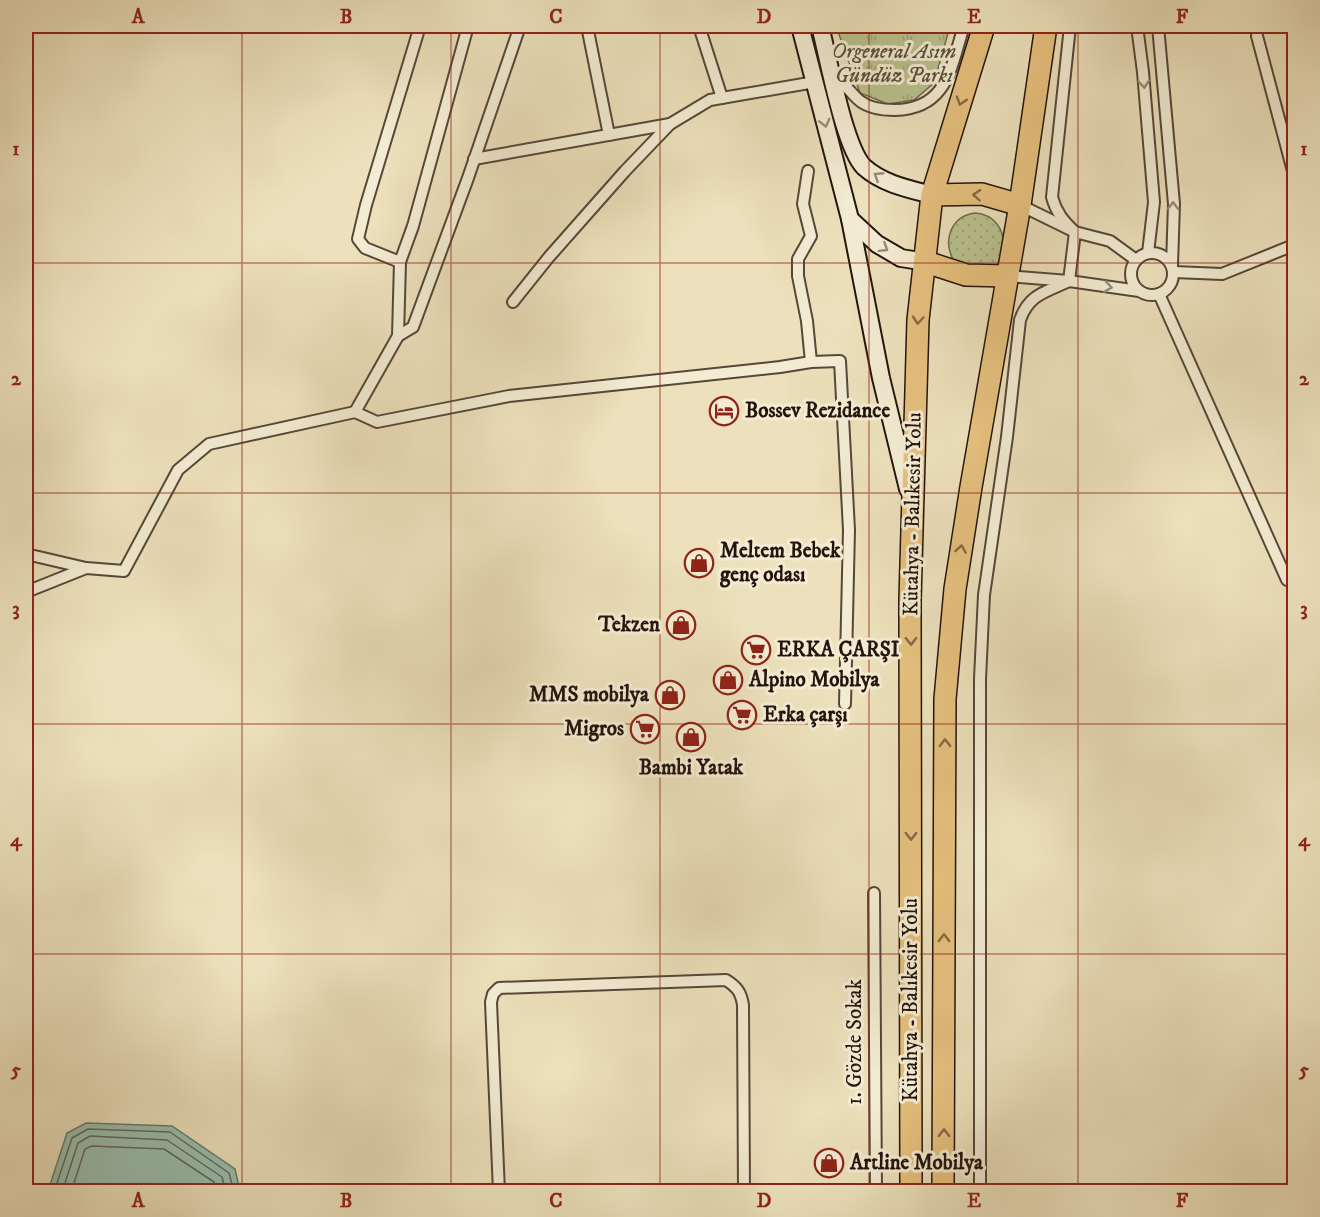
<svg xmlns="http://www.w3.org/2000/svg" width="1320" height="1217" viewBox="0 0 1320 1217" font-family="'IM FELL DW Pica',serif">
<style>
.grass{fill:url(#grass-dots);stroke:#6e6b4e;stroke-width:1.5}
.park{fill:url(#park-tufts);stroke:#6e6b4e;stroke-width:1.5}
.water{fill:#99beaf;stroke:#6a7a6e;stroke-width:1.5}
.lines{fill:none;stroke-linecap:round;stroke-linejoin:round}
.shore{stroke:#5e695e;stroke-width:1.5}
.street-casing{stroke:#564739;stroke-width:14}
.secondary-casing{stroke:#24140d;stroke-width:20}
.highway-casing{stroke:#24140d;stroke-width:24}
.street{stroke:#f3ecd3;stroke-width:10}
.secondary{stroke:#f3ecd3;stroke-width:16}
.highway{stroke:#e6c07e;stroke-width:21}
.oneway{stroke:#968b7a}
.oneway2{stroke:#856a46}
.grid{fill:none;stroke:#8f2418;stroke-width:1.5;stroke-opacity:0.55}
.labels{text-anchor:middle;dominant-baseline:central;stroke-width:6;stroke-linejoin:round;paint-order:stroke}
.park-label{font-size:21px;font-style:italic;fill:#58513a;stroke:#f3ecd3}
.poi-label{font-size:21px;font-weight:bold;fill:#24140d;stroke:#f3ecd3;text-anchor:start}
.street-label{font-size:21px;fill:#24140d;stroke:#f3ecd3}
.neatline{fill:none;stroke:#8f2418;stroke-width:2}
.grid-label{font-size:20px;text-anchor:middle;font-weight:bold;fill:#8f2418}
</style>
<defs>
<pattern id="grass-dots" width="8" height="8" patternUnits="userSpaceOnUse" patternTransform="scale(1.5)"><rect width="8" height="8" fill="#b9c28f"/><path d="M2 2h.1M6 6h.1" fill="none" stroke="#9fa67a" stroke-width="1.8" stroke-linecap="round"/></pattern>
<pattern id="park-tufts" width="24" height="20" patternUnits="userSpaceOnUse" patternTransform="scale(1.5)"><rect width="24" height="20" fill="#b9c28f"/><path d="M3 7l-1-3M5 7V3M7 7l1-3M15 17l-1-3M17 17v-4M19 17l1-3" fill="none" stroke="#9fa67a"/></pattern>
</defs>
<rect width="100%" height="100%" fill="#ece1bc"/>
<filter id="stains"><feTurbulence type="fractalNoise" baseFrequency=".00333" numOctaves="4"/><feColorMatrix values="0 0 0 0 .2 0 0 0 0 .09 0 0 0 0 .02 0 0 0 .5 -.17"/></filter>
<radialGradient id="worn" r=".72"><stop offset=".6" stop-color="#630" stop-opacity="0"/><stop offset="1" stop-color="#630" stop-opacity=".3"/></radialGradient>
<path class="grass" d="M 975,213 C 1015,216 1009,274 981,270 C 972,269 962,264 954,261 C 942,241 951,216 975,213 Z"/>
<path class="park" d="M 836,26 L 950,26 L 934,83 L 914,100 L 888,104 L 860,93 Z"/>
<path class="water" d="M 86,1123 L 172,1126 L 235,1169 L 240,1191 L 48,1191 L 67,1133 Z"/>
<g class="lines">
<g class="shore">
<path d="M 54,1192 L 72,1138 L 88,1129 L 170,1132 L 229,1173 L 234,1192"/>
<path d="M 62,1192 L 78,1143 L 90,1136 L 167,1140 L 222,1177 L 226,1192"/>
<path d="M 71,1192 L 85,1149 L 92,1146 L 164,1149 L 214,1182 L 217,1192"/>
</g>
<g class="street-casing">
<g id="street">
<path d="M 468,26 L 413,226 L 400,262 L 398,336 L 355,412 L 377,422 L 509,396 L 780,367 L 811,362 L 807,321 L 798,276 L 798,259 L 811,236 L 803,204 L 808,171"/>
<path d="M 587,26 L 609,135"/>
<path d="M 699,26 L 722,98"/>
<path d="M 1137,26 L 1143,72 L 1154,202 L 1148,253"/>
<path d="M 1158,26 L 1174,204 L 1172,265"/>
<path d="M 1257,36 L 1294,175"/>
<path d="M 832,76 C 838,80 845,85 850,91 C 853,94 856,98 860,101 C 869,108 883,110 895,110 C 948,109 951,66 964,26"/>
<path d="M 474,159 L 670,124"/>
<path d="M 1020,205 L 1075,232 L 1110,241 L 1136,260"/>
<circle cx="1152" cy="274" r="21"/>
<path d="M 400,262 L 365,248 L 358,239 L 366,205 L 420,26"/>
<path d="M 1174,272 L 1222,274 L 1294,245"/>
<path d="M 1008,276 L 1069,281 L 1139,291"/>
<path d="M 1159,294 L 1287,580"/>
<path d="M 513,302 L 549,257 L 625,171 L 670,124 L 710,100 L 815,82"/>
<path d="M 398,336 L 413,327 L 468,178 L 520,26"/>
<path d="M 811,362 L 840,361 L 849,530 L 845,704"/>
<path d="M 26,554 L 86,568"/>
<path d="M 26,592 L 86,568 L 124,571 L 178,470 L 209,444 L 355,412"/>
<path d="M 874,893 L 876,1192"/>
<path d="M 499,1192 L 491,1002 L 493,994 L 499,988 L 726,980 C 737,987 741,992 743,1005 L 744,1192"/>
<path d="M 980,1192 L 980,679 L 984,595 L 1007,437 L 1020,320 C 1029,294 1046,292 1069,281 L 1075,232 C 1063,221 1056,212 1052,197 L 1070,26"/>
</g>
</g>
<g class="secondary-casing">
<g id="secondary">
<path d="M 800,26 L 850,219 L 881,378 L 908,489"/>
<path d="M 820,26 C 828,56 844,147 864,167 C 883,184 909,189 932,195"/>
<path d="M 850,219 L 877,244 L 901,258 L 926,262"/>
</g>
</g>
<g class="highway-casing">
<g id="highway">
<path d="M 932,195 L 982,194 L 1020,205"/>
<path d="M 926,262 L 966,275 L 1008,276"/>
<path d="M 911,1192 L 910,600 L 918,320 L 932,195 L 984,26"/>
<path d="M 943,1192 L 945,699 L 955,589 L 971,487 L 1020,205 L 1046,26"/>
</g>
</g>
<use href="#street" class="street"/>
<use href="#secondary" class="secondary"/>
<use href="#highway" class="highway"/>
</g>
<defs><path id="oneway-chevron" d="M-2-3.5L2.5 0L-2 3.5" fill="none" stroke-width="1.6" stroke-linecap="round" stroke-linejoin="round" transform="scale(1.5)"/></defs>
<g class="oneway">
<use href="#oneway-chevron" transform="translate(1144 84) rotate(85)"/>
<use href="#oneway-chevron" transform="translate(825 123) rotate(76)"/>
<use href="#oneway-chevron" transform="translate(878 176) rotate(-147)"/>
<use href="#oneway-chevron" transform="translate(1173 206) rotate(-90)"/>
<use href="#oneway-chevron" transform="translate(884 248) rotate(32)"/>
<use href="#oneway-chevron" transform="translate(1108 287) rotate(8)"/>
</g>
<g class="oneway2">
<use href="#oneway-chevron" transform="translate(961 101) rotate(107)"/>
<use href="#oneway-chevron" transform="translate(977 195) rotate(-177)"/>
<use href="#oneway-chevron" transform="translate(918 320) rotate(95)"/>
<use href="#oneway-chevron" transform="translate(961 549) rotate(-81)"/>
<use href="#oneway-chevron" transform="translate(911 641) rotate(89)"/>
<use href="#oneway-chevron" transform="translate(945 743) rotate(-90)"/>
<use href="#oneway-chevron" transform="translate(911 836) rotate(90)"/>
<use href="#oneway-chevron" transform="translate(944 938) rotate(-90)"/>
<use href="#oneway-chevron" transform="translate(944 1133) rotate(-90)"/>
</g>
<path class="grid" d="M 242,26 L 242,1192M 451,26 L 451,1192M 660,26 L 660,1192M 869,26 L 869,1192M 1078,26 L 1078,1192M 26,263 L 1294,263M 26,493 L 1294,493M 26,724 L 1294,724M 26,954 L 1294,954"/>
<defs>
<g id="hotel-ring" transform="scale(1.5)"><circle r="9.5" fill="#f3ecd3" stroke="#8f2418" stroke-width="1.5"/><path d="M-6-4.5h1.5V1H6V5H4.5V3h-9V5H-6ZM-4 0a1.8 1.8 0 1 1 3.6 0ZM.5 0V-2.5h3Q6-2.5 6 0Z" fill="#8f2418"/></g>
<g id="shop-ring" transform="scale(1.5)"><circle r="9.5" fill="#f3ecd3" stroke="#8f2418" stroke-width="1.5"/><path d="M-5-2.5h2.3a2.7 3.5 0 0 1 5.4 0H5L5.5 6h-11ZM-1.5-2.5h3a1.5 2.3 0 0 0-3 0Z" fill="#8f2418"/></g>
<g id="supermarket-ring" transform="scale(1.5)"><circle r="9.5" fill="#f3ecd3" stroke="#8f2418" stroke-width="1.5"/><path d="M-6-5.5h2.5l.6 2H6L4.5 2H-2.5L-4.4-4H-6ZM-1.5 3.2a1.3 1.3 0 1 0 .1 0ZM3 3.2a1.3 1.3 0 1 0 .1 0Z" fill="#8f2418"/></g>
</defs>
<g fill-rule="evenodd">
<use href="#hotel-ring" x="724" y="411"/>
<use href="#shop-ring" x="699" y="563"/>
<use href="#shop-ring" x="681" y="625"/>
<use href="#supermarket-ring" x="756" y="650"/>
<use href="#shop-ring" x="728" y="680"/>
<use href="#shop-ring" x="670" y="695"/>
<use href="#supermarket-ring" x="742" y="715"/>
<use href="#supermarket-ring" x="645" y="729"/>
<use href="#shop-ring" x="691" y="737"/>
<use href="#shop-ring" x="829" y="1163"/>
</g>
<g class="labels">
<g class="park-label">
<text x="894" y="52">Orgeneral Asım<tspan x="894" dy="24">Gündüz Parkı</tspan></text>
</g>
<g class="poi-label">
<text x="745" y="411">Bossev Rezidance</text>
<text x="720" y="551">Meltem Bebek<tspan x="720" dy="24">genç odası</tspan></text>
<text x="660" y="625" text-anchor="end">Tekzen</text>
<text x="777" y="650">ERKA ÇARŞI</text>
<text x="749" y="680">Alpino Mobilya</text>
<text x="649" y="695" text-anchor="end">MMS mobilya</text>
<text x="763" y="715">Erka çarşı</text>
<text x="624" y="729" text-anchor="end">Migros</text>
<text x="691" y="768" text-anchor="middle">Bambi Yatak</text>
<text x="850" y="1163">Artline Mobilya</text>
</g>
<g class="street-label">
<text transform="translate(913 514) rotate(-89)">Kütahya - Balıkesir Yolu</text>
<text transform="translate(911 1000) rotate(-90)">Kütahya - Balıkesir Yolu</text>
<text transform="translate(855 1042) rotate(-90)">1. Gözde Sokak</text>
</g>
</g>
<rect width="1320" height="1217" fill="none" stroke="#ece1bc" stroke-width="66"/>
<rect x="33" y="33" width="1254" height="1151" class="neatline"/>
<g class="grid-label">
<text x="138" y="23">A</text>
<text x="346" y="23">B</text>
<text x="556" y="23">C</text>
<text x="764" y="23">D</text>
<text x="974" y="23">E</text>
<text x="1182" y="23">F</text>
<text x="16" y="155">1</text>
<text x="1304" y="155">1</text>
<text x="16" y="385">2</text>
<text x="1304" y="385">2</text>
<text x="16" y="615">3</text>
<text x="1304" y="615">3</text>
<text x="16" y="846">4</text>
<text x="1304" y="846">4</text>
<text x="16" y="1076">5</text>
<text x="1304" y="1076">5</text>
<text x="138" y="1207">A</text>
<text x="346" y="1207">B</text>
<text x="556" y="1207">C</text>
<text x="764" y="1207">D</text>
<text x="974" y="1207">E</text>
<text x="1182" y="1207">F</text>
</g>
<rect width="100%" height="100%" filter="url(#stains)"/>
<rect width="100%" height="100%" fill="url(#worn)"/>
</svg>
